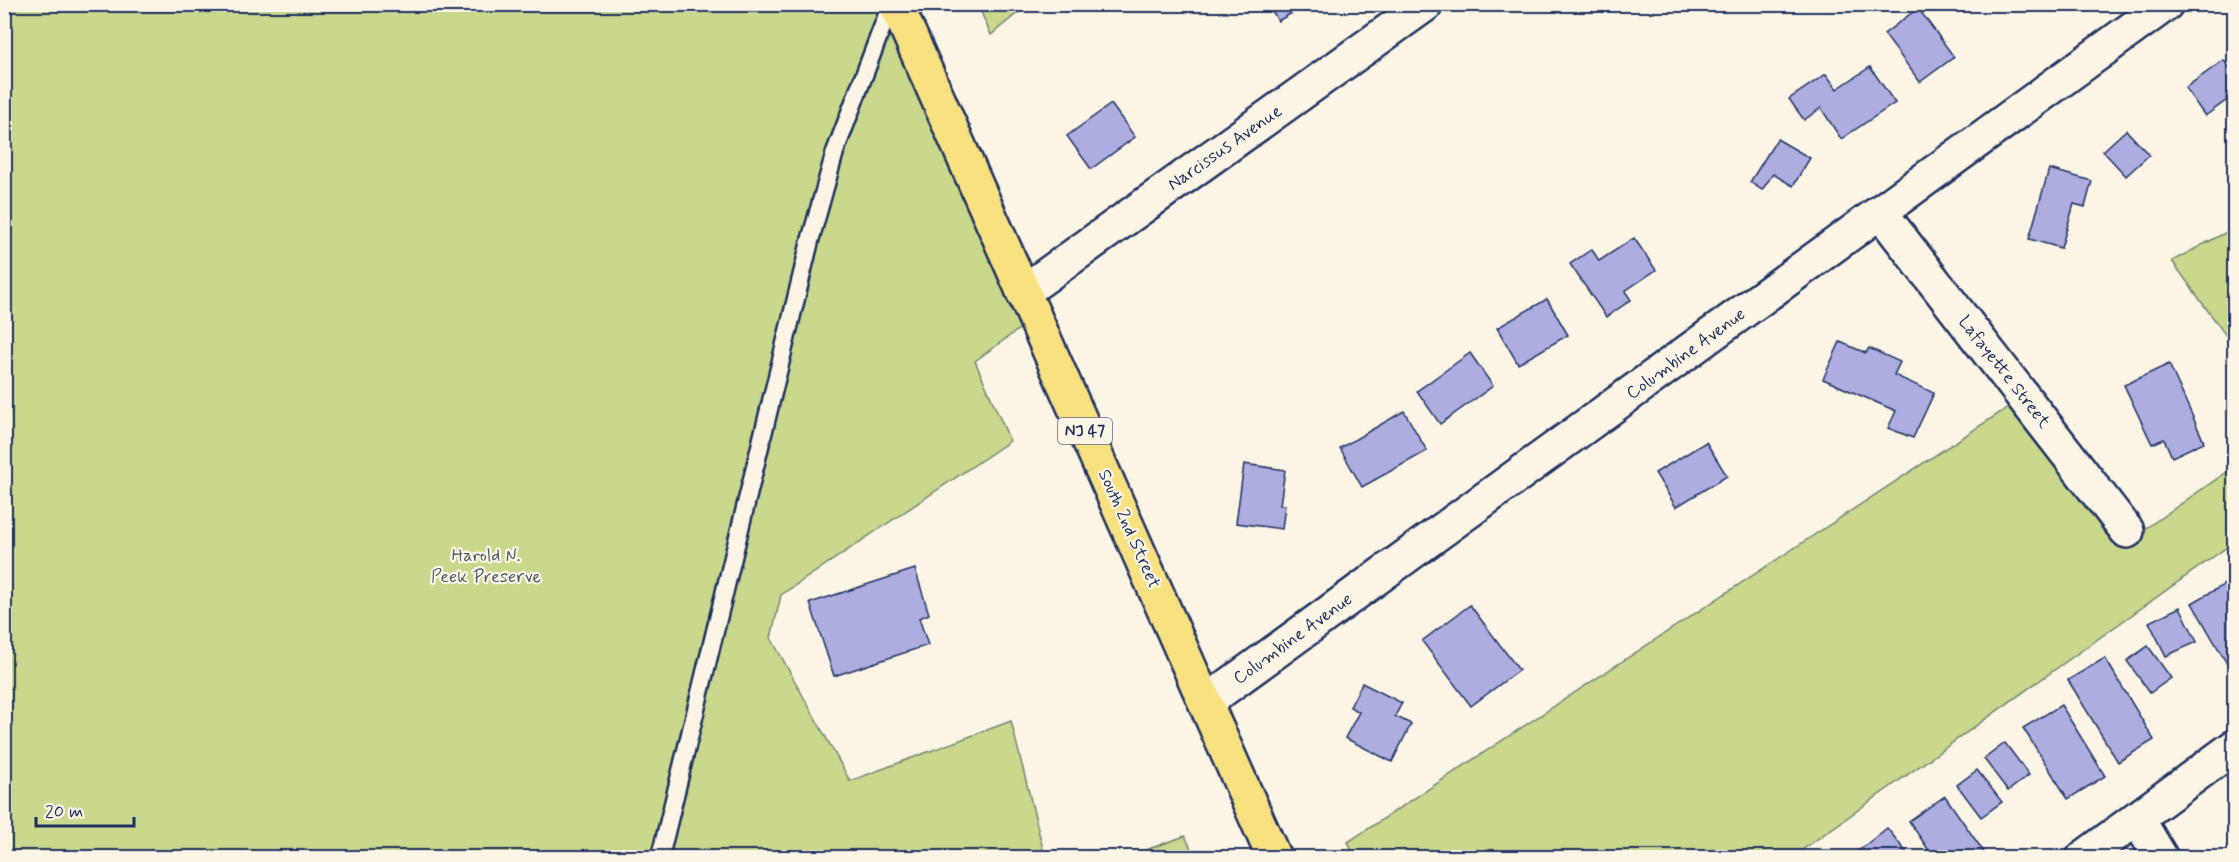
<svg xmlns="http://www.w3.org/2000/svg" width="2239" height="862" viewBox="0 0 2239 862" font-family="Mynerve,sans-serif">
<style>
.green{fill:#c9d88c;stroke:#728475;stroke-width:1.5}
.building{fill:#adaedf;stroke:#1b2f5e;stroke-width:1.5}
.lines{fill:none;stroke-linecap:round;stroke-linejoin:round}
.service-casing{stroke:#1b2f5e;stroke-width:21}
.minor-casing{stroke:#1b2f5e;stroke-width:38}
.primary-casing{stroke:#1b2f5e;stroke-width:38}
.service{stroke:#fcf5e5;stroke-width:16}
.minor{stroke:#fcf5e5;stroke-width:33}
.primary{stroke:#f9e181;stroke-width:33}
.labels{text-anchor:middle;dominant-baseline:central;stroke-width:4.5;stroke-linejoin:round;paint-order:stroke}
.shield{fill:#fcf5e5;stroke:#5e6a86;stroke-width:1.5}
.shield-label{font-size:16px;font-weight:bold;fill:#1b2f5e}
.street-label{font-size:18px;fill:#1b2f5e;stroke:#fcf5e5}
.park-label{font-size:18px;fill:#46596a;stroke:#fcf5e5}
</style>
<rect width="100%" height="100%" fill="#fcf5e5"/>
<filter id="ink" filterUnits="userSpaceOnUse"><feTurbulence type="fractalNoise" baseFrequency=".0167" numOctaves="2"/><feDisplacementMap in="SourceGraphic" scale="12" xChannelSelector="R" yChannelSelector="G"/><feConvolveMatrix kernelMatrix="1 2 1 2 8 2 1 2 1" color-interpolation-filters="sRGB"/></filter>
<g filter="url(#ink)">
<g class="green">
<path d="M 5,5 L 900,5 L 1036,317 L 975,361 L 1010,441 L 781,595 L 771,638 L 850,781 L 1011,721 L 1045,857 L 5,858 Z"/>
<path d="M 978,5 L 1027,5 L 991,35 Z"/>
<path d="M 2234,228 L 2234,347 L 2172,261 Z"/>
<path d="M 2019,400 L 2123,544 L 2234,467 L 2234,542 L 1792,857 L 1355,858 L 1348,842 Z"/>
<path d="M 1185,836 L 1195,857 L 1126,857 Z"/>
</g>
<g class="building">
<path d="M 1268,4 L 1308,4 L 1278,21 Z"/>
<path d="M 1918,8 L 1954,57 L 1920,82 L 1884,34 Z"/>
<path d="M 2224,60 L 2234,75 L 2234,95 L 2205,116 L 2185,88 Z"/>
<path d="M 1870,67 L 1895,103 L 1841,139 L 1821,108 L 1804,120 L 1789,99 L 1826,74 L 1837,89 Z"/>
<path d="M 1111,104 L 1135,137 L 1091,169 L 1067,136 Z"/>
<path d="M 2126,130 L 2149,155 L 2126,176 L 2103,151 Z"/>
<path d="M 1777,139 L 1810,158 L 1793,186 L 1773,174 L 1762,190 L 1750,182 Z"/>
<path d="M 2049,169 L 2092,181 L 2085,207 L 2074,204 L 2061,248 L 2029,239 Z"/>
<path d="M 1634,238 L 1656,270 L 1625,291 L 1631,300 L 1606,317 L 1570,264 L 1592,249 L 1599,261 Z"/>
<path d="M 1547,299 L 1568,335 L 1518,364 L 1497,328 Z"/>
<path d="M 1840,342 L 1866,353 L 1869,348 L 1900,362 L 1894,375 L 1934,393 L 1913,438 L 1888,428 L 1896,411 L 1823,379 Z"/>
<path d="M 1470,353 L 1493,386 L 1440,424 L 1417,391 Z"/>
<path d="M 2169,364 L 2204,442 L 2172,457 L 2164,439 L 2152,444 L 2124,385 Z"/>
<path d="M 1404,411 L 1427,451 L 1362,487 L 1340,448 Z"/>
<path d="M 1706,442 L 1727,476 L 1676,507 L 1655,473 Z"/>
<path d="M 1244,464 L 1285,470 L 1280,505 L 1285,505 L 1282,529 L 1236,523 Z"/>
<path d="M 915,569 L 929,614 L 919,618 L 928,645 L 834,676 L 810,603 Z"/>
<path d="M 2230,581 L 2234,589 L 2234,676 L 2192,603 Z"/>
<path d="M 1470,605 L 1519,670 L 1471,706 L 1422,641 Z"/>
<path d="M 2180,607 L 2197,642 L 2166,656 L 2149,622 Z"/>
<path d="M 2148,646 L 2171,678 L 2150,693 L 2127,661 Z"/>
<path d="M 2105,658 L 2154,740 L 2118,762 L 2068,680 Z"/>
<path d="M 1362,683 L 1402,703 L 1395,716 L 1411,724 L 1392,762 L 1345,738 L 1359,712 L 1350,707 Z"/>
<path d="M 2061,705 L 2105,776 L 2068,799 L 2023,728 Z"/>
<path d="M 2005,743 L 2029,775 L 2008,791 L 1984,759 Z"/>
<path d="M 1977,770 L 2002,802 L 1981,817 L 1957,785 Z"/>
<path d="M 1945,796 L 1988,858 L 1934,858 L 1909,821 Z"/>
<path d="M 1887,828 L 1911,858 L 1853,858 L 1852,856 Z"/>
<path d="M 2234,842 L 2234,858 L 2227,847 Z"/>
</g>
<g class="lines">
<g class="service-casing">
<path id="service" d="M 658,858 L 662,849 L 810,241 L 835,152 L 891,4"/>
</g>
<g class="minor-casing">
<g id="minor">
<path d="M 1881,213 L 2127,531"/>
<path d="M 1023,292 L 1426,4"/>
<path d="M 1206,702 L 2166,4"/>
<path d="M 2137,818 L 2161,858"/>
<path d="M 2083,858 L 2234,747"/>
</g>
</g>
<g class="primary-casing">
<path id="primary" d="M 896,4 L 1274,858"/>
</g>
<use href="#service" class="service"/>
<use href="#minor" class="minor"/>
<use href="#primary" class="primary"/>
</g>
</g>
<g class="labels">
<rect class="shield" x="1058" y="418" width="54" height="26" rx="4.5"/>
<g class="shield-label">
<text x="1085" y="431">NJ 47</text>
</g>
<g class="street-label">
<text transform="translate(1225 148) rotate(-35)">Narcissus Avenue</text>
<text transform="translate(1686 354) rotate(-36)">Columbine Avenue</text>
<text transform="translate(2004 372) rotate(52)">Lafayette Street</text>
<text transform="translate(1129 529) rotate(66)">South 2nd Street</text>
<text transform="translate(1293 639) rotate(-36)">Columbine Avenue</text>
</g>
<g class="park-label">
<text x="486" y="556">Harold N.<tspan x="486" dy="21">Peek Preserve</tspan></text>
</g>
</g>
<rect width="2239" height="862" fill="none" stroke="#fcf5e5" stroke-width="24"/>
<rect x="12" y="12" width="2215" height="838" fill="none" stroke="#1b2f5e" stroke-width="2" filter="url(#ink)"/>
<path d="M36 817v9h98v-9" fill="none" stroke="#1b2f5e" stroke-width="3"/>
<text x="45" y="817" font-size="18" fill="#1b2f5e" stroke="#fcf5e5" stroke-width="4.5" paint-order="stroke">20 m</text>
</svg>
